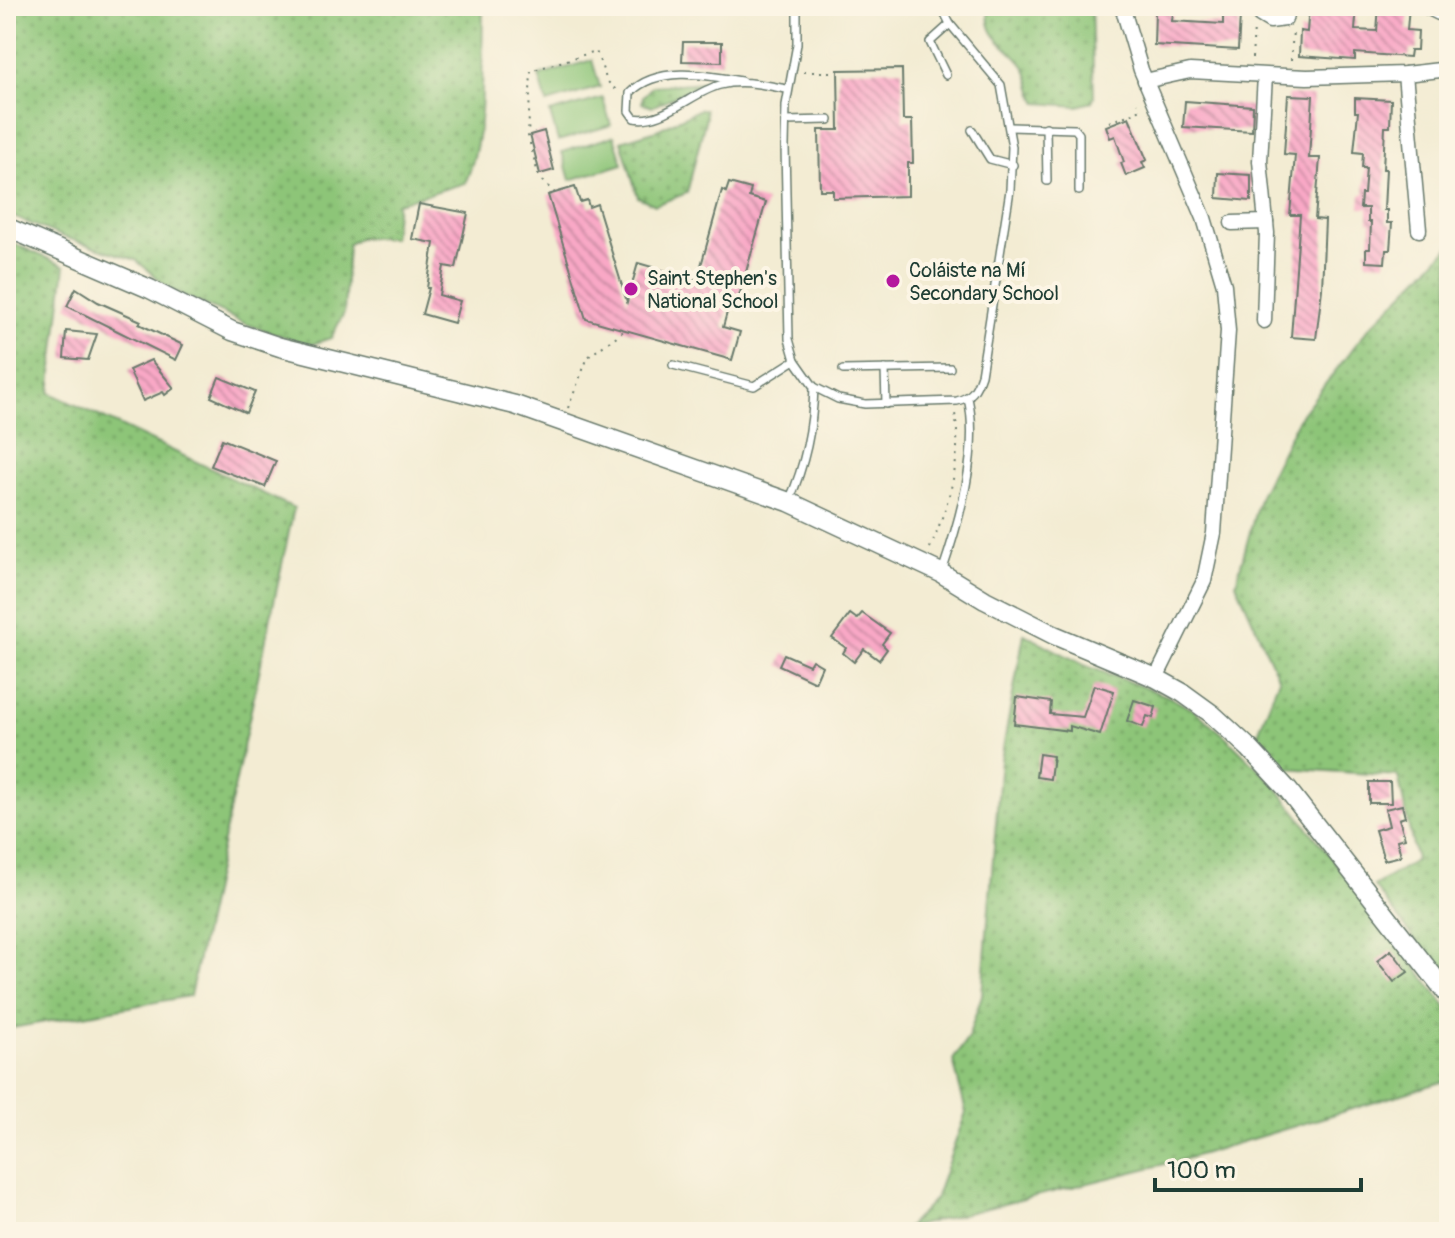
<svg xmlns="http://www.w3.org/2000/svg" width="1455" height="1238" viewBox="0 0 1455 1238" font-family="Pangolin,sans-serif">
<style>
.grass{fill:url(#grass-dots);stroke:#568156;stroke-width:2}
.green{fill:#8dc578;stroke:#568156;stroke-width:2}
.building{fill:url(#building-back-hatch)}
.lines{fill:none;stroke-linecap:round;stroke-linejoin:round}
.lane-casing{stroke:#697a6c;stroke-width:10}
.street-casing{stroke:#697a6c;stroke-width:17}
.secondary-casing{stroke:#697a6c;stroke-width:21}
.path{stroke:#697a6c;stroke-width:2;stroke-dasharray:2 6;stroke-linecap:butt}
.lane{stroke:#fff;stroke-width:7}
.street{stroke:#fff;stroke-width:14}
.secondary{stroke:#fff;stroke-width:18}
.poi-dot{fill:#b5179e;stroke:#fcf5e5;stroke-width:3}
.labels{text-anchor:middle;dominant-baseline:central;stroke-width:8;stroke-linejoin:round;paint-order:stroke}
.poi-label{font-size:20px;fill:#1f3d34;stroke:#fcf5e5;text-anchor:start}
</style>
<defs>
<pattern id="grass-dots" width="8" height="8" patternUnits="userSpaceOnUse" patternTransform="scale(2)"><rect width="8" height="8" fill="#8dc578"/><path d="M2 2h.1M6 6h.1" fill="none" stroke="#73a163" stroke-width="1.8" stroke-linecap="round"/></pattern>
<pattern id="building-back-hatch" width="6" height="6" patternUnits="userSpaceOnUse" patternTransform="scale(2)"><rect width="6" height="6" fill="#f9a8c6"/><path d="M-1 5l2 2M0 0l6 6M5-1l2 2" fill="none" stroke="#c98aa2"/></pattern>
</defs>
<rect width="100%" height="100%" fill="#fcf5e5"/>
<filter id="ink" filterUnits="userSpaceOnUse"><feTurbulence type="fractalNoise" baseFrequency=".0125" numOctaves="2"/><feDisplacementMap in="SourceGraphic" scale="16" xChannelSelector="R" yChannelSelector="G"/><feConvolveMatrix kernelMatrix="1 2 1 2 8 2 1 2 1" color-interpolation-filters="sRGB"/></filter>
<filter id="wash" filterUnits="userSpaceOnUse"><feTurbulence type="fractalNoise" baseFrequency=".006" numOctaves="4" result="noise"/><feDisplacementMap in="SourceGraphic" scale="32" xChannelSelector="R" yChannelSelector="G"/><feGaussianBlur stdDeviation="1.8" result="paint"/><feColorMatrix in="noise" values="0 0 0 0 0 0 0 0 0 0 0 0 0 0 0 0 0 1.4 0 .05"/><feComposite in="paint" operator="in"/></filter>
<g filter="url(#wash)">
<rect width="100%" height="100%" fill="#f3ecd3"/>
<g class="grass">
<path d="M 6,6 L 483,6 C 481,62 488,132 465,183 L 397,203 L 393,238 L 359,238 L 348,244 L 344,313 L 331,338 L 310,345 L 246,324 L 170,289 L 136,260 L 64,237 L 6,214 Z"/>
<path d="M 989,6 L 1091,6 L 1094,96 L 1092,102 L 1078,106 L 1038,103 C 1031,92 1031,77 1024,66 C 1008,44 984,40 989,6 Z"/>
<path d="M 704,82 L 652,107 L 642,103 L 643,96 L 653,86 Z"/>
<path d="M 700,109 L 705,109 L 706,117 L 687,193 L 655,205 L 638,197 L 621,141 L 657,130 Z"/>
<path d="M 6,240 L 65,266 L 50,393 L 294,508 L 190,996 L 6,1029 Z"/>
<path d="M 1449,247 L 1449,984 L 1374,886 L 1416,860 L 1398,776 L 1285,768 L 1256,738 L 1279,679 L 1236,583 L 1260,495 L 1298,419 L 1368,329 Z"/>
<path d="M 1024,634 L 1084,665 L 1167,696 L 1194,710 L 1225,736 L 1274,784 L 1449,1010 L 1449,1080 L 1185,1159 L 907,1228 L 935,1199 L 966,1112 L 953,1060 L 968,1038 L 982,995 L 1001,760 Z"/>
</g>
<g class="green">
<path d="M 592,60 L 600,87 L 547,103 L 539,76 Z"/>
<path d="M 603,98 L 611,125 L 558,141 L 550,113 Z"/>
<path d="M 614,136 L 623,164 L 570,180 L 562,152 Z"/>
</g>
<g id="blocks">
<g class="building">
<path d="M 1309,6 L 1357,6 L 1355,30 L 1377,31 L 1379,6 L 1409,6 L 1407,30 L 1418,31 L 1417,50 L 1410,50 L 1409,57 L 1355,53 L 1355,60 L 1299,56 L 1300,31 L 1307,32 Z"/>
<path d="M 1155,11 L 1173,12 L 1172,21 L 1223,24 L 1223,15 L 1240,16 L 1238,50 L 1154,45 Z"/>
<path d="M 683,42 L 722,42 L 722,62 L 682,61 Z"/>
<path d="M 902,69 L 903,120 L 912,120 L 913,163 L 908,163 L 908,196 L 833,198 L 833,190 L 820,190 L 819,130 L 839,130 L 838,70 Z"/>
<path d="M 1288,95 L 1313,96 L 1309,158 L 1320,158 L 1315,219 L 1325,220 L 1322,289 L 1316,339 L 1291,337 L 1300,215 L 1290,215 L 1295,155 L 1284,154 Z"/>
<path d="M 1355,98 L 1391,100 L 1390,127 L 1385,127 L 1383,169 L 1386,169 L 1384,210 L 1387,210 L 1387,223 L 1392,223 L 1390,250 L 1386,250 L 1385,263 L 1366,262 L 1366,249 L 1370,249 L 1371,222 L 1368,222 L 1368,208 L 1360,208 L 1361,194 L 1364,194 L 1366,168 L 1362,168 L 1363,153 L 1354,152 L 1358,112 L 1355,112 Z"/>
<path d="M 1185,101 L 1253,106 L 1252,131 L 1183,127 Z"/>
<path d="M 1129,117 L 1147,160 L 1142,162 L 1145,168 L 1126,176 L 1121,163 L 1124,162 L 1115,136 L 1110,138 L 1106,126 Z"/>
<path d="M 544,131 L 554,170 L 540,174 L 530,135 Z"/>
<path d="M 1218,173 L 1251,175 L 1251,201 L 1217,198 Z"/>
<path d="M 729,183 L 751,189 L 749,197 L 766,202 L 736,307 L 729,305 L 723,327 L 740,332 L 732,360 L 586,319 L 548,195 L 575,187 L 580,202 L 587,200 L 589,207 L 597,204 L 627,302 L 638,263 L 697,280 L 722,190 L 726,192 Z"/>
<path d="M 419,204 L 468,213 L 456,268 L 444,266 L 439,295 L 460,301 L 454,323 L 422,314 L 429,288 L 427,288 L 434,243 L 412,239 Z"/>
<path d="M 76,288 L 98,302 L 141,321 L 139,324 L 183,345 L 176,360 L 67,306 Z"/>
<path d="M 66,331 L 97,334 L 88,360 L 64,358 Z"/>
<path d="M 151,360 L 174,388 L 165,395 L 163,392 L 143,401 L 129,370 Z"/>
<path d="M 219,377 L 255,392 L 246,413 L 211,397 Z"/>
<path d="M 222,439 L 276,461 L 265,487 L 211,466 Z"/>
<path d="M 862,613 L 890,633 L 882,644 L 887,649 L 879,660 L 864,649 L 854,662 L 843,653 L 846,648 L 832,638 L 850,614 L 857,619 Z"/>
<path d="M 784,654 L 809,665 L 812,660 L 822,666 L 815,682 L 779,665 Z"/>
<path d="M 1094,685 L 1114,691 L 1100,735 L 1070,726 L 1070,731 L 1014,724 L 1017,697 L 1051,702 L 1050,714 L 1083,717 Z"/>
<path d="M 1134,700 L 1156,707 L 1153,718 L 1147,716 L 1143,727 L 1127,721 Z"/>
<path d="M 1039,754 L 1053,756 L 1050,779 L 1036,777 Z"/>
<path d="M 1369,782 L 1390,782 L 1391,803 L 1369,803 Z"/>
<path d="M 1402,805 L 1405,817 L 1399,819 L 1405,838 L 1397,840 L 1401,856 L 1384,860 L 1375,830 L 1389,826 L 1385,809 Z"/>
<path d="M 1391,950 L 1408,972 L 1394,982 L 1377,961 Z"/>
</g>
</g>
</g>
<g filter="url(#ink)">
<use href="#blocks" fill-opacity="0" stroke="#697a6c" stroke-width="2"/>
<g class="lines">
<g class="lane-casing">
<g id="lane">
<path d="M 797,6 L 797,44 L 786,105 L 785,146 L 789,339 L 795,360 L 814,387 L 838,399 L 865,404 L 957,401 C 972,397 976,390 981,375 L 1010,190 L 1012,147 L 1001,85 L 950,24 L 941,6"/>
<path d="M 946,75 L 930,42 L 950,24"/>
<path d="M 741,81 C 707,75 657,65 630,93 L 629,111 L 634,118 C 663,124 692,92 720,85 C 743,79 764,85 787,89"/>
<path d="M 786,121 L 829,120"/>
<path d="M 1010,127 L 1075,129 L 1079,134 L 1079,191"/>
<path d="M 1046,127 L 1047,181"/>
<path d="M 972,130 L 990,159 L 1013,165"/>
<path d="M 673,365 L 754,386 L 795,360"/>
<path d="M 885,369 L 886,404"/>
<path d="M 843,370 L 950,368"/>
<path d="M 789,501 C 805,465 813,427 814,387"/>
<path d="M 942,572 C 959,522 980,451 968,398"/>
</g>
</g>
<g class="street-casing">
<g id="street">
<path d="M 1122,6 L 1141,70 L 1204,218 L 1224,285 L 1228,331 L 1214,533 L 1204,581 L 1156,678"/>
<path d="M 1260,6 L 1260,15 L 1270,21 L 1285,19 L 1288,6"/>
<path d="M 1425,6 L 1439,13 L 1449,12"/>
<path d="M 1405,74 L 1419,230"/>
<path d="M 1145,81 L 1190,71 L 1307,77 L 1405,74 L 1449,69"/>
<path d="M 1232,223 L 1266,222"/>
<path d="M 1264,321 L 1267,233 L 1260,161 L 1265,76"/>
</g>
</g>
<g class="secondary-casing">
<path id="secondary" d="M 6,227 L 150,289 L 232,331 L 280,347 L 515,405 L 789,502 L 941,573 L 985,600 L 1054,635 L 1156,678 L 1183,693 L 1212,714 L 1249,748 L 1288,790 L 1449,996"/>
</g>
<g class="path">
<path d="M 1252,58 L 1254,28"/>
<path d="M 1291,60 L 1293,30"/>
<path d="M 804,72 L 834,72"/>
<path d="M 1109,122 L 1139,111 L 1137,103"/>
<path d="M 555,193 L 539,178 L 528,136 L 531,71 L 596,51 L 607,81 L 616,90"/>
<path d="M 568,408 L 588,357 L 625,330"/>
<path d="M 930,548 C 948,506 963,460 955,414 L 951,413"/>
</g>
<use href="#lane" class="lane"/>
<use href="#street" class="street"/>
<use href="#secondary" class="secondary"/>
</g>
</g>
<g class="poi-dot">
<circle cx="893" cy="281" r="8"/>
<circle cx="631" cy="289" r="8"/>
</g>
<g class="labels">
<g class="poi-label">
<text x="909" y="270">Coláiste na Mí<tspan x="909" dy="23">Secondary School</tspan></text>
<text x="647" y="278">Saint Stephen's<tspan x="647" dy="23">National School</tspan></text>
</g>
</g>
<rect width="1455" height="1238" fill="none" stroke="#fcf5e5" stroke-width="32"/>
<path d="M1155 1178v12h206v-12" fill="none" stroke="#1f3d34" stroke-width="4"/>
<text x="1167" y="1178" font-size="24" fill="#1f3d34" stroke="#fcf5e5" stroke-width="6" paint-order="stroke">100 m</text>
</svg>
